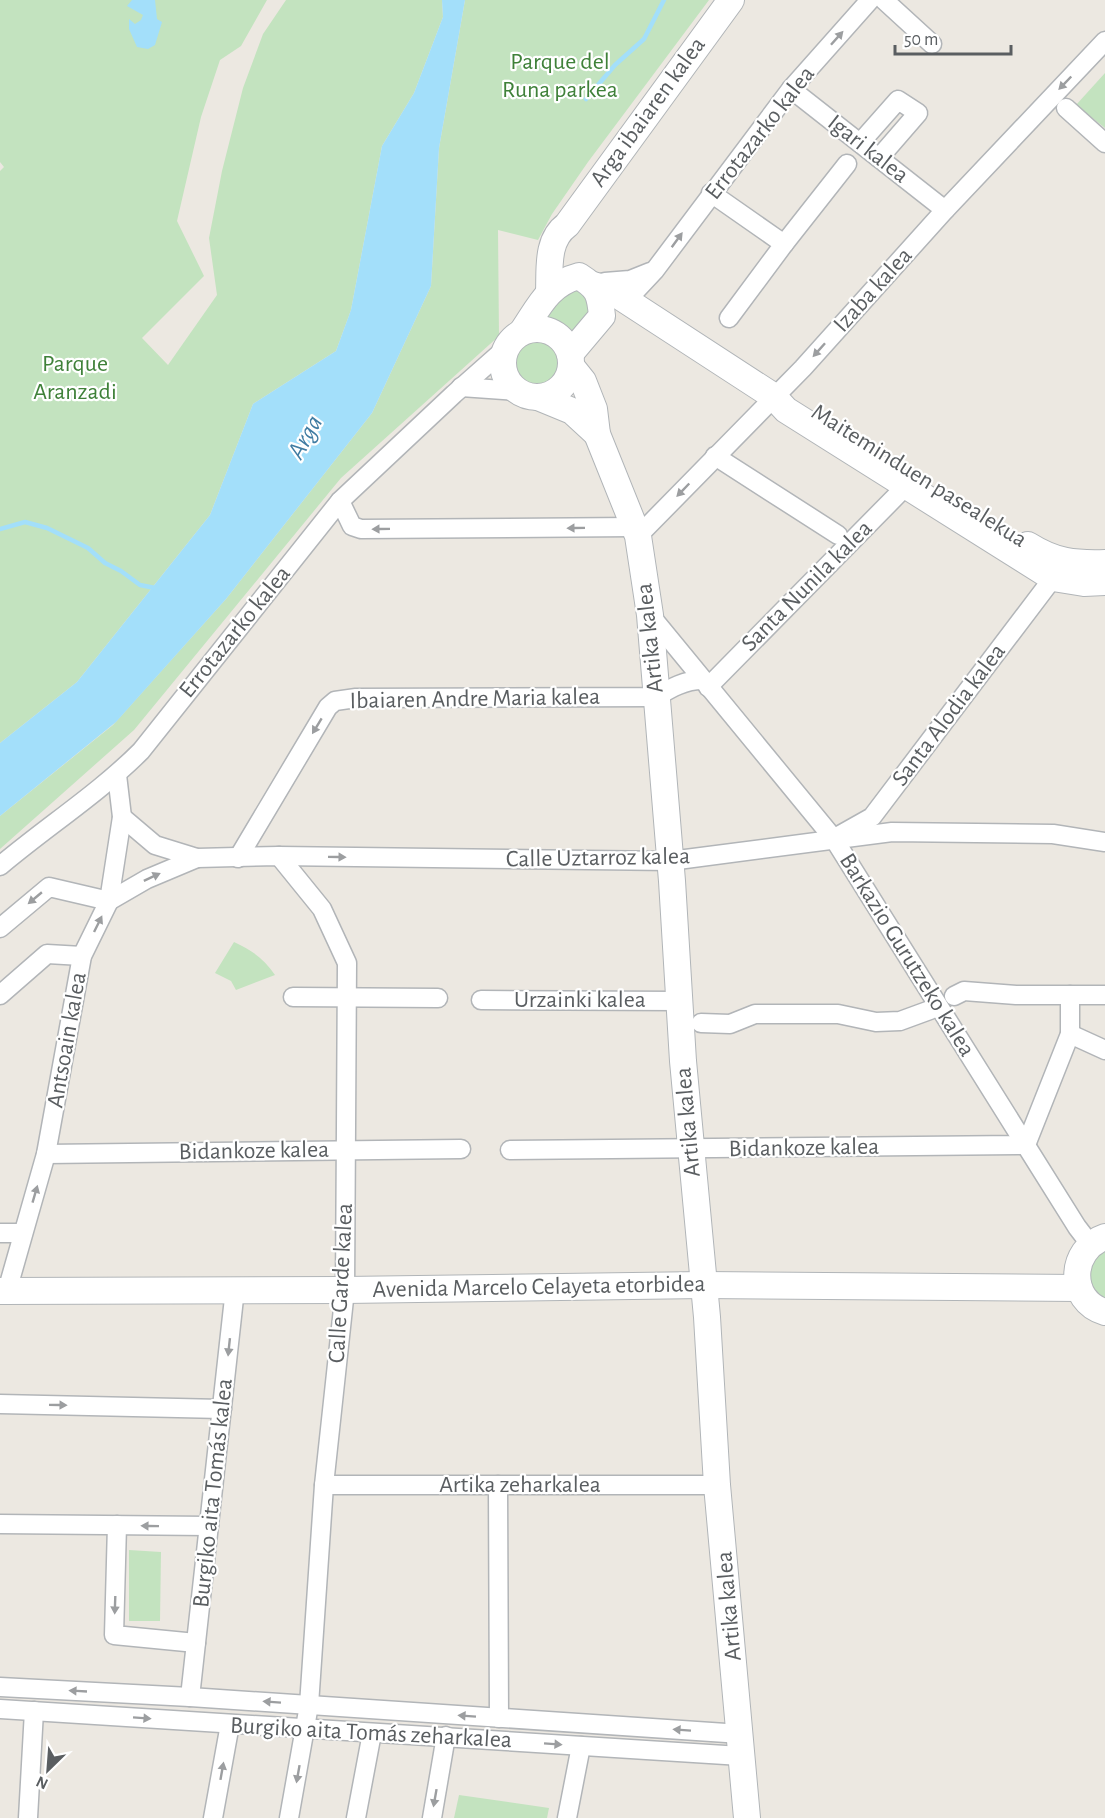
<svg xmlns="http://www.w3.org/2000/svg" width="1105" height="1818" viewBox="0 0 1105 1818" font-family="'Alegreya Sans',sans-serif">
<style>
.green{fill:#c3e3bf}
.water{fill:#a3dffa}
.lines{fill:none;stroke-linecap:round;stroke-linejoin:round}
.stream{stroke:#a3dffa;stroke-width:4.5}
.street-casing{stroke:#b2b5b8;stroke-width:21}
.secondary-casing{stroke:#b1b5b8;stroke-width:28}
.street{stroke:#fff;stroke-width:18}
.secondary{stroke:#fff;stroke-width:26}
.oneway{fill:#9c9ea0}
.labels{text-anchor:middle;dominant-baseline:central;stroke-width:4.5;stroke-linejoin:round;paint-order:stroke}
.park-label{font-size:24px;fill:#3f8139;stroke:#fff}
.street-label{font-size:24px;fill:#5a5e61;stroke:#fff}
.water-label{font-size:26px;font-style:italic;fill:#407ca2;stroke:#fff}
</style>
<rect width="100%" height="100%" fill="#ece8e1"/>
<g class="green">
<path d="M 0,0 L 267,0 L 241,46 L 220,60 L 201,117 L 177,221 L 204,276 L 142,338 L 168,365 L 217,295 L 209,238 L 222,171 L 243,88 L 263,34 L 286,0 L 442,0 L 443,17 L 414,93 L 382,146 L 351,310 L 336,351 L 253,404 L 210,515 L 77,682 L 0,743 L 0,171 L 4,167 L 0,162 Z"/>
<path d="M 465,0 L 709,0 L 588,162 L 552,214 L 538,240 L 498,230 L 499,336 L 341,478 L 134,730 L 0,849 L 0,816 L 113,725 L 226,599 L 372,413 L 431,286 L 439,148 Z"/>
<path d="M 1105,73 L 1105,128 L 1076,105 Z"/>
<path d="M 573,288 L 590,297 L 591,315 L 568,337 L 560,331 L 538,323 L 542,315 Z"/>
<path d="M 539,337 C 543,338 548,340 552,343 C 566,353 565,372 552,381 C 518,406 489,341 539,337 Z"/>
<path d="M 234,942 C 252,950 264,959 275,975 L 236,990 L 231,981 L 215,973 Z"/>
<path d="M 1105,1247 L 1105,1299 C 1092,1290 1090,1283 1089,1267 Z"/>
<path d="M 129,1550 L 161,1552 L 160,1621 L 129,1621 Z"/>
<path d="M 459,1795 L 549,1808 L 547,1818 L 454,1818 Z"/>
</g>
<g class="water">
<path d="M 132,0 L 155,0 L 157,19 L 162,22 L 155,45 L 148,49 L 137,47 L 129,29 L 129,19 L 135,24 L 141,20 L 143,15 L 127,6 Z"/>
<path d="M 442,0 L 465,0 L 439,148 L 431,286 L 372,413 L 226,599 L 116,722 L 0,816 L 0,743 L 77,682 L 210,515 L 253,404 L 336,351 L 351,310 L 382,146 L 414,93 L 443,17 Z"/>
</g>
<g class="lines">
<g class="stream">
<path d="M 586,99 L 615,65 L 644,39 L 664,0"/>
<path d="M 0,529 L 25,522 L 47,528 L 88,548 L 105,563 L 121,571 L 140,585 L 155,588"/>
</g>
<g class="street-casing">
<g id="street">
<path d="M 884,0 L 932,44"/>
<path d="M 791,89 L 945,210"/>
<path d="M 1066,108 L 1105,143"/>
<path d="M 860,143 L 898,100 L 918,113 L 879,158"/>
<path d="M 711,193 L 784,244 L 729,318"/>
<path d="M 784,244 L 847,164"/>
<path d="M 596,285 L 605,282 L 630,280 L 650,272"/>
<path d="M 626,301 L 655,270 L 791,89 L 870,0"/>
<path d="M 461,387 L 518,391"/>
<path d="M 715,456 L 838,535"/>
<path d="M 340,501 L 352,526 L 361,529 L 634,527"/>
<path d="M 638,536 L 803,368 L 945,210 L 1105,41"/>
<path d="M 650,615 L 834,839 L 1077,1227 L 1090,1244"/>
<path d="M 708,687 L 907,485"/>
<path d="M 122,817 L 155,845 L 197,858 L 279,856 L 670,861 L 892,832 L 1053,834 L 1105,842"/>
<path d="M 840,835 L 872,817 L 1053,578"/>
<path d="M 279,856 L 322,909 L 347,963 L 345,1290 L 324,1485 L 309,1705 L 289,1818"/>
<path d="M 238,858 L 328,707 L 335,701 L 356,698 L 656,697 C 671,688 685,680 702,680"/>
<path d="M 0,866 C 46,827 98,794 141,751 L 340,501 L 454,394 L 506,348"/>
<path d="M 0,928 L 49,887 L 109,901 L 147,879 L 197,858"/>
<path d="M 0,995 L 47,954 L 82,956"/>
<path d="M 954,996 L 964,991 L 1016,995 L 1105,995"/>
<path d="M 293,997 L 438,998"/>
<path d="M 481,1000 L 679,1001"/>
<path d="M 701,1023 L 730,1024 L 755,1014 L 838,1014 L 876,1022 L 900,1021 L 930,1010"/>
<path d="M 1070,1034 L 1105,1050"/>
<path d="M 510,1150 L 1026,1145 L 1070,1034 L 1070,995"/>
<path d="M 46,1154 L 461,1149"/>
<path d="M 0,1233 L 23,1233"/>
<path d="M 7,1291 L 46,1154 L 82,956 L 109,901 L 122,817 L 117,775"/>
<path d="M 0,1404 L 222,1409"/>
<path d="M 324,1485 L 717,1485"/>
<path d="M 498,1485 L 499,1718"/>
<path d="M 0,1524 L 209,1526"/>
<path d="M 117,1525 L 114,1635 L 196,1643"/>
<path d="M 0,1687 L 190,1697 L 741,1734"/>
<path d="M 190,1697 L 235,1289"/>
<path d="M 0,1709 L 741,1756"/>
<path d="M 28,1818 L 34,1711"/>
<path d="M 213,1818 L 230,1724"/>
<path d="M 356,1818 L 372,1733"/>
<path d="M 432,1818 L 446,1736"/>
<path d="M 567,1818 L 581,1746"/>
</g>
</g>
<g class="secondary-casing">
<g id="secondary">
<path d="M 593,285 L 610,290 L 773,396 L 786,410 L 1053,578 L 1084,583 L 1105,582"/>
<path d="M 549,292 C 550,269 546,240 567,225 L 731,0"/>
<circle cx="537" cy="363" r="34"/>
<path d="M 522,332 C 539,307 548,284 579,276 C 598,288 600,293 602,316 L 570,354"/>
<path d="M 571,366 L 583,381 L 594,409 L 597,434 L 638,536 L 650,615 L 672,881 L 683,1061 L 707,1317 L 717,1485 L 747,1818"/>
<path d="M 538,397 L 572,411 L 597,434"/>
<path d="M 1028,545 C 1055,562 1074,564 1105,563"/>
<path d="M 1105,1237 C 1069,1249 1067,1301 1105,1312"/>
<path d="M 0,1291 L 345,1290 L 703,1285 L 1079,1288"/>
</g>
</g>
<use href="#street" class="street"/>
<use href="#secondary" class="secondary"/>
</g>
<defs><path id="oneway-solid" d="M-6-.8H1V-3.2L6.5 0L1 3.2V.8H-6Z" transform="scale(1.5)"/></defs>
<g class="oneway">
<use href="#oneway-solid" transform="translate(837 38) rotate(-48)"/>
<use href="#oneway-solid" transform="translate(1065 83) rotate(134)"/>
<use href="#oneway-solid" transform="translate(677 240) rotate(-54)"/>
<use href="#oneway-solid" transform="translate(819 350) rotate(132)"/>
<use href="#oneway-solid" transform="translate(683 490) rotate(134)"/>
<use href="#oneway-solid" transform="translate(576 528) rotate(179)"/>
<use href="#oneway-solid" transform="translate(381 529) rotate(179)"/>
<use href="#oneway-solid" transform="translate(317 726) rotate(121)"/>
<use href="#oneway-solid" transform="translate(337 857) rotate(1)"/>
<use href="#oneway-solid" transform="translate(152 877) rotate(-25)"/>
<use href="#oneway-solid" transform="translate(35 898) rotate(140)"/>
<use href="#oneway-solid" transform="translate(98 924) rotate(-64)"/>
<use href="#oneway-solid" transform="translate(35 1194) rotate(-74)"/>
<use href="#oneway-solid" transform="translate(229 1347) rotate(96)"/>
<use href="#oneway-solid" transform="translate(58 1405) rotate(1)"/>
<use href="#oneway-solid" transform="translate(150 1526) rotate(-179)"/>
<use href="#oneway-solid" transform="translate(115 1605) rotate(92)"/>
<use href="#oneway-solid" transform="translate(78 1691) rotate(-177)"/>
<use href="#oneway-solid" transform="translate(272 1702) rotate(-176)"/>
<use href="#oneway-solid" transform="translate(467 1716) rotate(-176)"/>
<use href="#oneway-solid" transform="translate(142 1718) rotate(4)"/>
<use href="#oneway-solid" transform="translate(682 1730) rotate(-176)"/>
<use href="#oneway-solid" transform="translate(553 1744) rotate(4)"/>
<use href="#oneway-solid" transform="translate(222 1771) rotate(-80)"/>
<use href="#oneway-solid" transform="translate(298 1774) rotate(100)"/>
<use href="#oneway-solid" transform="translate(435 1798) rotate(100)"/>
</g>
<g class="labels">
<g class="park-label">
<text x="560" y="62">Parque del<tspan x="560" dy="28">Runa parkea</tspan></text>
<text x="75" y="364">Parque<tspan x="75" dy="28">Aranzadi</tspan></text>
</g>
<g class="street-label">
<text transform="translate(648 112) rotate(-54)">Arga ibaiaren kalea</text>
<text transform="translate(760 133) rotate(-52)">Errotazarko kalea</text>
<text transform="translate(868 149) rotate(38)">Igari kalea</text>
<text transform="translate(873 290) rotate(-48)">Izaba kalea</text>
<text transform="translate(919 476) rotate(32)">Maiteminduen pasealekua</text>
<text transform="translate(807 586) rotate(-45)">Santa Nunila kalea</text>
<text transform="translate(235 632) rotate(-51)">Errotazarko kalea</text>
<text transform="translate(650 638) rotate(-96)">Artika kalea</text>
<text transform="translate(475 699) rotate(-1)">Ibaiaren Andre Maria kalea</text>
<text transform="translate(949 715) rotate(-53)">Santa Alodia kalea</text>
<text transform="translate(598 858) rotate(-1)">Calle Uztarroz kalea</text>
<text transform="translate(907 955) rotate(58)">Barkazio Gurutzeko kalea</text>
<text x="580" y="1000">Urzainki kalea</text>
<text transform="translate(67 1040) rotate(-80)">Antsoain kalea</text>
<text transform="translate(688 1122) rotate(-95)">Artika kalea</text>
<text transform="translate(804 1148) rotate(-1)">Bidankoze kalea</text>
<text transform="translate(254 1151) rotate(-1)">Bidankoze kalea</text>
<text transform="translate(341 1283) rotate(-87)">Calle Garde kalea</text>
<text transform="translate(539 1287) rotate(-1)">Avenida Marcelo Celayeta etorbidea</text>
<text x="520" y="1485">Artika zeharkalea</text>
<text transform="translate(213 1493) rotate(-84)">Burgiko aita Tomás kalea</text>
<text transform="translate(729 1606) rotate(-95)">Artika kalea</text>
<text transform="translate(371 1733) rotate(3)">Burgiko aita Tomás zeharkalea</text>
</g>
<g class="water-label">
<text transform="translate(305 437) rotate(-61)">Arga</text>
</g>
</g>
<g transform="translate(48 1770) rotate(205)" stroke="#ffffff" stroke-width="4.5" paint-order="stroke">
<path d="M0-4.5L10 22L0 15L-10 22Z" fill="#5a5e61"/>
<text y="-9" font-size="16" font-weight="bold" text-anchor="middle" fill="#5a5e61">N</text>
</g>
<path d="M895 45v9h116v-9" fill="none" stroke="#5a5e61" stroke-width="3"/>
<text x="904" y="45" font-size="18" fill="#5a5e61" stroke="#ffffff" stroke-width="4.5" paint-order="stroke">50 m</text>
</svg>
